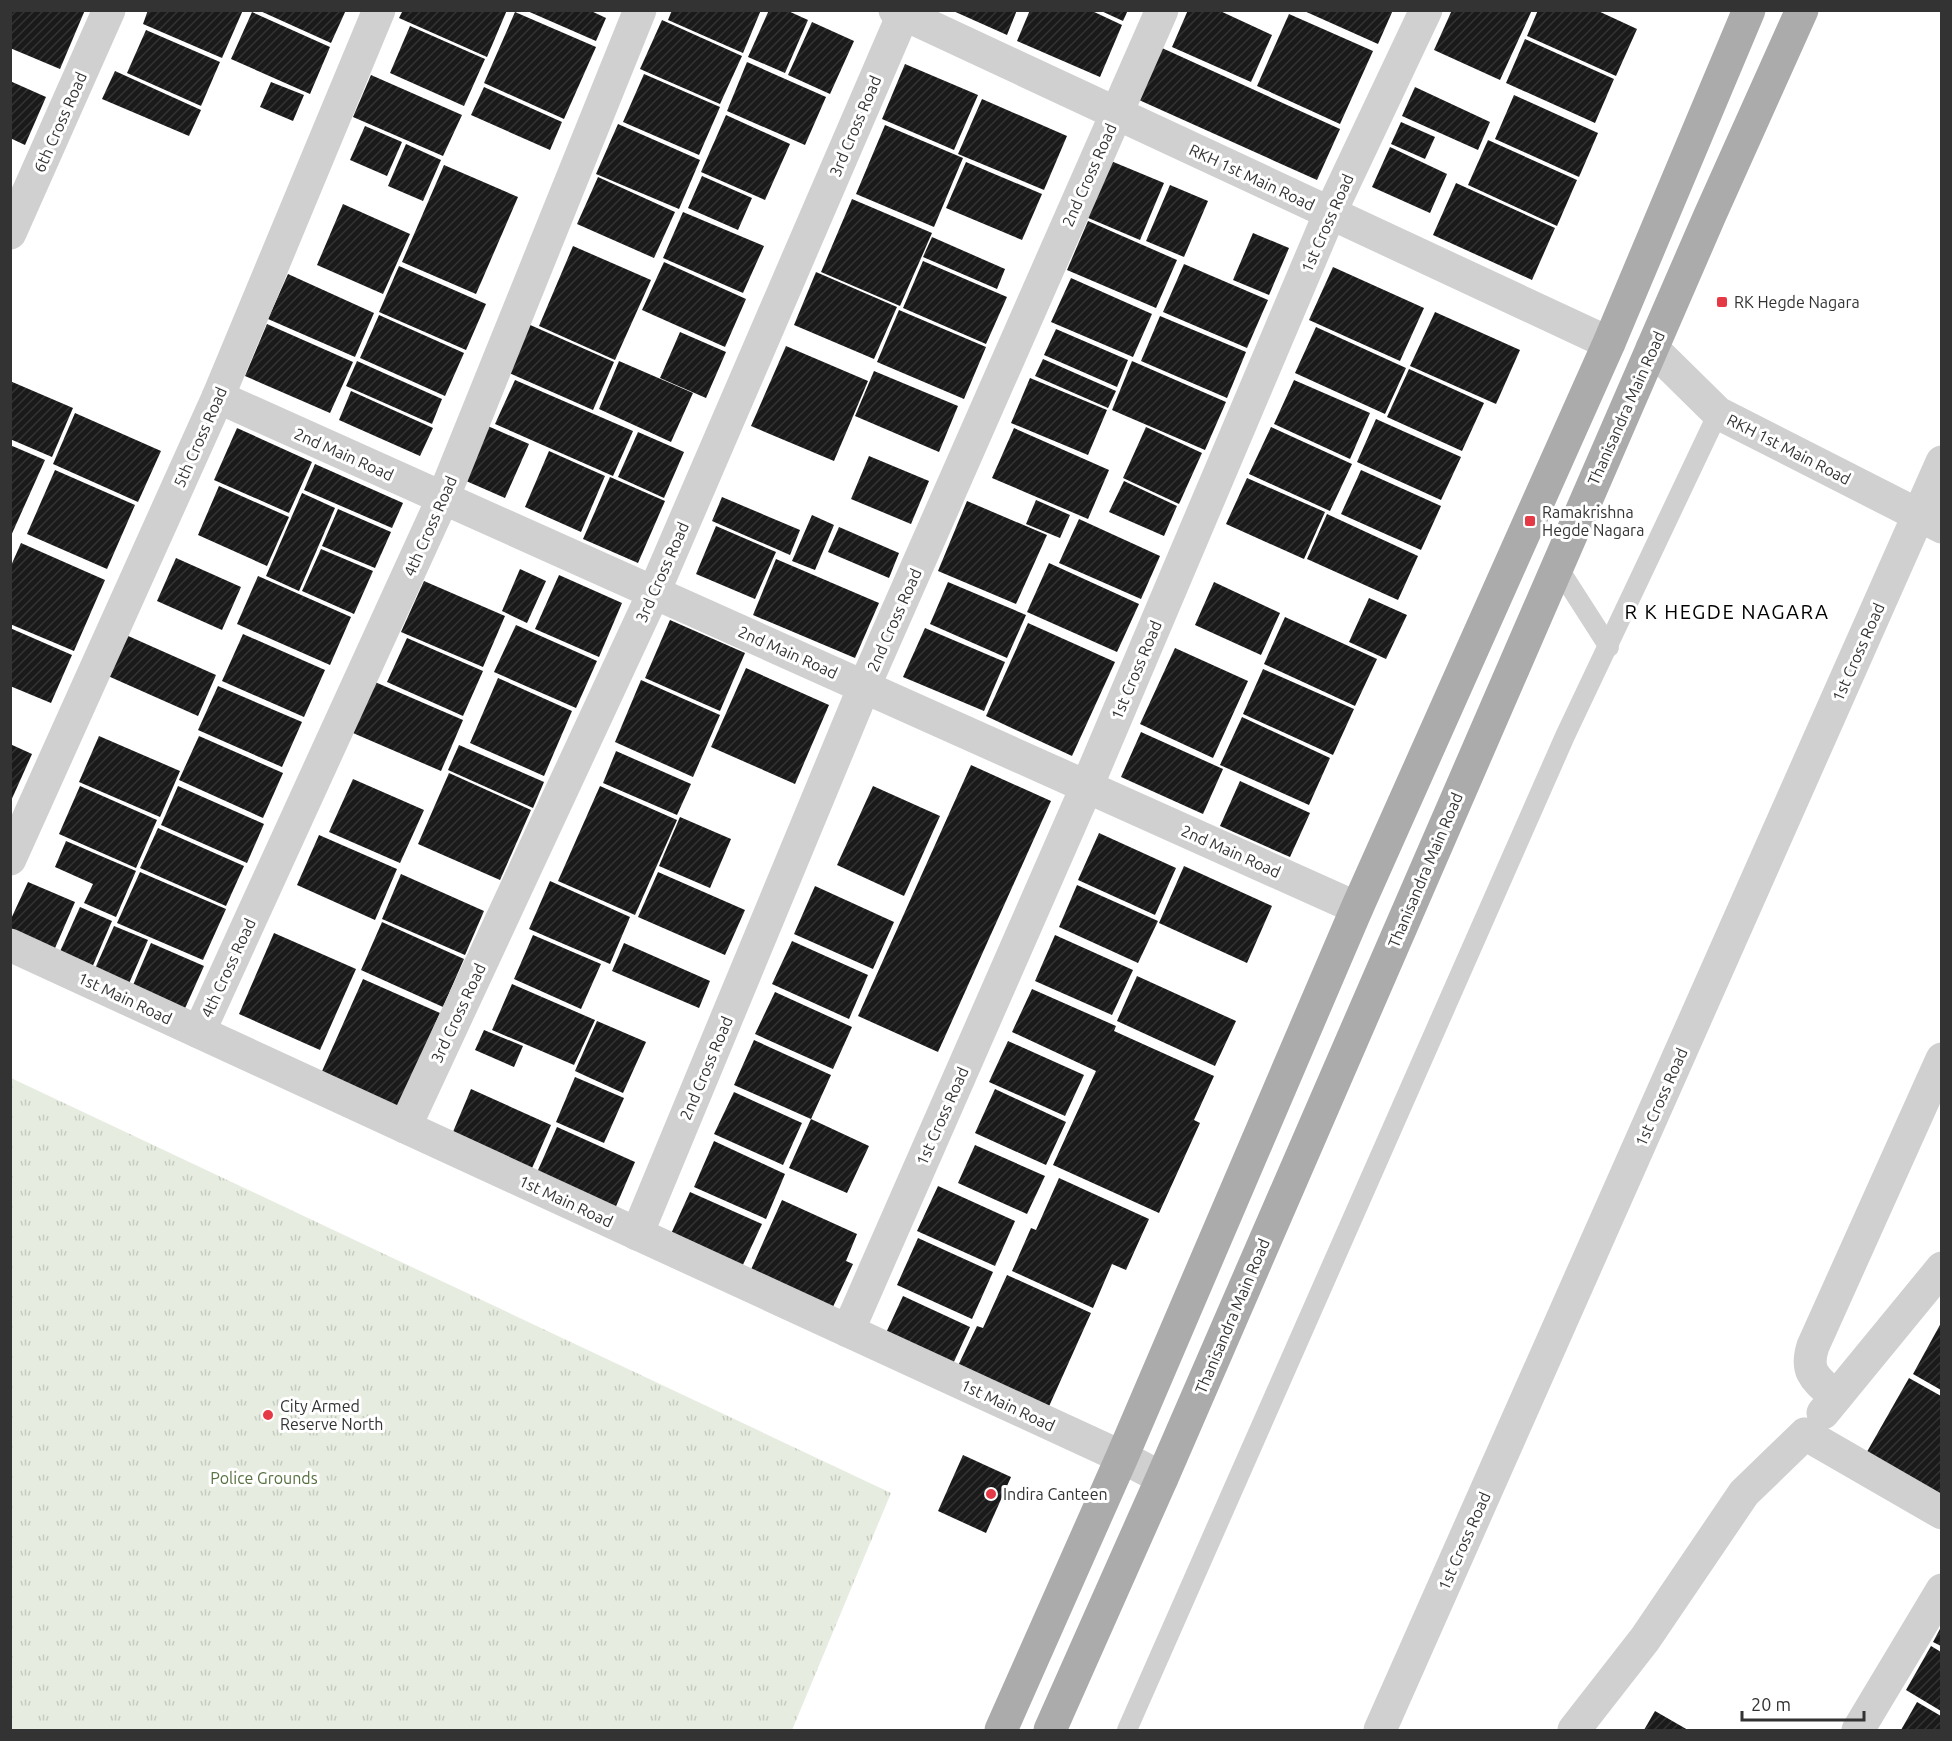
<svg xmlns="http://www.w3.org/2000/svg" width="1952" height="1741" viewBox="0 0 1952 1741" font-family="Ubuntu,sans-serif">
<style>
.park{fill:url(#park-tufts)}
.building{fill:url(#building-hatch)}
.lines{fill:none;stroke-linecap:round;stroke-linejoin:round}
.lane{stroke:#d0d0d0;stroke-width:20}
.street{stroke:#d0d0d0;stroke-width:33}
.primary{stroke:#ababab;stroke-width:33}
.poi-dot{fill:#e63946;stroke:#fff;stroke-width:2}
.labels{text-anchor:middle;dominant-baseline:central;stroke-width:6;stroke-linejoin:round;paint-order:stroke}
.street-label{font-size:16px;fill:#333;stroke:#fff}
.poi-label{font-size:16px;fill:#333;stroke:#fff;text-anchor:start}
.park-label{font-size:16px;fill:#56703f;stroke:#fff}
.quarter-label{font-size:20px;letter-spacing:1.5px;fill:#000;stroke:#fff}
</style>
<defs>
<pattern id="park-tufts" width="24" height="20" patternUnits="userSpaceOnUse" patternTransform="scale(1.5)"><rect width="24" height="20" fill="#e6ecdf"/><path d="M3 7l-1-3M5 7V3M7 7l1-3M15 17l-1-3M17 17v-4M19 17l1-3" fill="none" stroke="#c6cbc0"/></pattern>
<pattern id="building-hatch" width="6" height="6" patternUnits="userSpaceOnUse" patternTransform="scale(1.5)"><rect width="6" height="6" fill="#1a1a1a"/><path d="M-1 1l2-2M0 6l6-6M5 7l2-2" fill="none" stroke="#333"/></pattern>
</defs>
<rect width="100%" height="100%" fill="#fff"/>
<path class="park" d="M 11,1078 L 891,1493 L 792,1730 L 11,1730 Z"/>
<g class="building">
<path d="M 10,10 L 85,10 L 60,69 L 10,48 Z"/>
<path d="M 148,10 L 243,10 L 222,58 L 143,24 Z"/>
<path d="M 258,10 L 346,10 L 331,43 Z"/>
<path d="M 403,10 L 507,10 L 487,57 L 399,18 Z"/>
<path d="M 525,10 L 589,10 L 606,18 L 596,41 Z"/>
<path d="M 672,10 L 761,10 L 743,53 L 668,20 Z"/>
<path d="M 769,10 L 786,10 L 808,20 L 785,73 L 748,57 Z"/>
<path d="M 951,10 L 1017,10 L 1007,35 Z"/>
<path d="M 1030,10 L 1090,10 L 1122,25 L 1100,77 L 1017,41 Z"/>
<path d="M 1099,10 L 1128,10 L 1123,21 Z"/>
<path d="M 1188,10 L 1218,10 L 1272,35 L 1251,82 L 1172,47 Z"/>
<path d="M 1302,10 L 1393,10 L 1378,44 Z"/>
<path d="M 1452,10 L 1532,10 L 1500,80 L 1434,50 Z"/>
<path d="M 1538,10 L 1596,10 L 1637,29 L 1616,76 L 1527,36 Z"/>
<path d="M 252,12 L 330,47 L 310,94 L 231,59 Z"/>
<path d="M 515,12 L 596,47 L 564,119 L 484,83 Z"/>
<path d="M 1289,14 L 1373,51 L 1340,124 L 1257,86 Z"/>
<path d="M 662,20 L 742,56 L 720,104 L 640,69 Z"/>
<path d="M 812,22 L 854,41 L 830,94 L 788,75 Z"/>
<path d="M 410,26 L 485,59 L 464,106 L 390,73 Z"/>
<path d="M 146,30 L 220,62 L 201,106 L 127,73 Z"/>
<path d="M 1525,39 L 1614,79 L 1595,123 L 1506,83 Z"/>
<path d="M 1162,48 L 1340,129 L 1317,180 L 1139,100 Z"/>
<path d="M 747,62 L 826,97 L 805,145 L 727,111 Z"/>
<path d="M 905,64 L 978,95 L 954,150 L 882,119 Z"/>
<path d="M 115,71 L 201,110 L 189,136 L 102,99 Z"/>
<path d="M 644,74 L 720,107 L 699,155 L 623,122 Z"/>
<path d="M 371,75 L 462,115 L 443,156 L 353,117 Z"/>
<path d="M 10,81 L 46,97 L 25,145 L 10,138 Z"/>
<path d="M 271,82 L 304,95 L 293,121 L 260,107 Z"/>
<path d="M 484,87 L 562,122 L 550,150 L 471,115 Z"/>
<path d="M 1415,87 L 1490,122 L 1478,150 L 1402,116 Z"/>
<path d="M 1514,95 L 1598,133 L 1579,177 L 1495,139 Z"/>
<path d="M 982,99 L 1067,136 L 1044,190 L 958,154 Z"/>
<path d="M 726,115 L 790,144 L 765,200 L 701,172 Z"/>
<path d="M 1401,122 L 1435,137 L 1425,159 L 1391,144 Z"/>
<path d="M 618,124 L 700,160 L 679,209 L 596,174 Z"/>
<path d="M 885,125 L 963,158 L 934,227 L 856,194 Z"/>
<path d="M 365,126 L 402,142 L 387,176 L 350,160 Z"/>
<path d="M 1488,140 L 1577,180 L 1557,226 L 1468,185 Z"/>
<path d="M 406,144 L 441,160 L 423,201 L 388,186 Z"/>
<path d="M 1390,147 L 1447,174 L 1430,213 L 1372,187 Z"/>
<path d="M 1111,161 L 1164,183 L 1140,240 L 1086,217 Z"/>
<path d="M 966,162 L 1042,194 L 1022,240 L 946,208 Z"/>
<path d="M 444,165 L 518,197 L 476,294 L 402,262 Z"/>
<path d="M 702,176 L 752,198 L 738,230 L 688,208 Z"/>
<path d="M 598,177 L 675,212 L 654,258 L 577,224 Z"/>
<path d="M 1456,183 L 1555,228 L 1532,280 L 1433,235 Z"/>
<path d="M 1170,185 L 1208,201 L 1184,257 L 1146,241 Z"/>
<path d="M 852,199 L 932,233 L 900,306 L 821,272 Z"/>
<path d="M 343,204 L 410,234 L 383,294 L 317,265 Z"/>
<path d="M 683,212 L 764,246 L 743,293 L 663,258 Z"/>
<path d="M 1088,221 L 1177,260 L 1156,308 L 1067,270 Z"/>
<path d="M 1253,233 L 1289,248 L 1269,295 L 1233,280 Z"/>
<path d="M 932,237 L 1005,269 L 997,289 L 923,257 Z"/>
<path d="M 573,246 L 651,280 L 615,360 L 539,326 Z"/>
<path d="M 923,261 L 1007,297 L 986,344 L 903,308 Z"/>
<path d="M 664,262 L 746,299 L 725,347 L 642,310 Z"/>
<path d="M 1184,264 L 1268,300 L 1247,348 L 1163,312 Z"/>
<path d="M 399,266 L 486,304 L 466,350 L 379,312 Z"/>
<path d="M 1333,267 L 1424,308 L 1400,361 L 1309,320 Z"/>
<path d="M 816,272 L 897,307 L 874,359 L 794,325 Z"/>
<path d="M 288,274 L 374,313 L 355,357 L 268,319 Z"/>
<path d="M 1071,278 L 1152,314 L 1133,357 L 1051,322 Z"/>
<path d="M 899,310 L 986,347 L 964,399 L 877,362 Z"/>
<path d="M 1435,312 L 1520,350 L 1496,404 L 1410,366 Z"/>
<path d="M 379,315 L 464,353 L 445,396 L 360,358 Z"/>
<path d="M 1160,316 L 1246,352 L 1227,398 L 1141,361 Z"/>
<path d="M 267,324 L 353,362 L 330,413 L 245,376 Z"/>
<path d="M 528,324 L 614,362 L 593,410 L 507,372 Z"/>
<path d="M 1316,327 L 1406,368 L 1385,414 L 1295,373 Z"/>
<path d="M 1056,329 L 1128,360 L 1117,387 L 1044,355 Z"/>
<path d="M 680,332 L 726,352 L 706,398 L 660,378 Z"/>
<path d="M 786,346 L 868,381 L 834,461 L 751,426 Z"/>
<path d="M 1043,359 L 1116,391 L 1108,408 L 1035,376 Z"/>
<path d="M 357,361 L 442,399 L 432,424 L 346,386 Z"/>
<path d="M 619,361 L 693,393 L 671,442 L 599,409 Z"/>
<path d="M 1132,361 L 1226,402 L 1205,450 L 1112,410 Z"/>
<path d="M 1409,369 L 1484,403 L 1462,451 L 1387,417 Z"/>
<path d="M 874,371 L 958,406 L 939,452 L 855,416 Z"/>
<path d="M 1030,378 L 1107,410 L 1088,455 L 1011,423 Z"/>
<path d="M 515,380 L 633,431 L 613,476 L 495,424 Z"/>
<path d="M 1294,380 L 1370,413 L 1350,459 L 1274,424 Z"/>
<path d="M 10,381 L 73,408 L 52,457 L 10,439 Z"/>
<path d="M 351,391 L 433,428 L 420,456 L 339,420 Z"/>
<path d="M 75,413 L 161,451 L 138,502 L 53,464 Z"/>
<path d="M 1376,419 L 1461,457 L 1441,500 L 1357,462 Z"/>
<path d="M 481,423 L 529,444 L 505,498 L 457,477 Z"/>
<path d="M 1146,427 L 1202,453 L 1179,504 L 1123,478 Z"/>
<path d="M 1271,427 L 1352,464 L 1330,511 L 1249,474 Z"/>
<path d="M 237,428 L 312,462 L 289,513 L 214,480 Z"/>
<path d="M 1014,428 L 1109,470 L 1088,519 L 992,478 Z"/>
<path d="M 638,432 L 684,452 L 664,498 L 618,477 Z"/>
<path d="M 10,445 L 45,460 L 10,538 Z"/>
<path d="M 549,451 L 605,476 L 581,532 L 525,507 Z"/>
<path d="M 869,456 L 929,481 L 911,524 L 851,499 Z"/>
<path d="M 315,464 L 403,503 L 392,528 L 304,490 Z"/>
<path d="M 55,470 L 135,505 L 107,569 L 27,534 Z"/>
<path d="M 1361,470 L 1441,506 L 1421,550 L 1341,514 Z"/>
<path d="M 610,477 L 665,501 L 638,563 L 583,539 Z"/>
<path d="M 1247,478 L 1325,512 L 1304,559 L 1226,524 Z"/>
<path d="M 1124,481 L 1177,506 L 1164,536 L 1109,512 Z"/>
<path d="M 219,486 L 289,517 L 267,566 L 198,535 Z"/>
<path d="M 302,493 L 335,508 L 299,591 L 266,576 Z"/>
<path d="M 722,497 L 800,530 L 790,555 L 712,521 Z"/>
<path d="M 1036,500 L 1070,515 L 1060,538 L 1026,524 Z"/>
<path d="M 967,501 L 1047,535 L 1016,604 L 938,571 Z"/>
<path d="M 338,509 L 391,532 L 375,568 L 322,546 Z"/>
<path d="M 1327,514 L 1418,556 L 1398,600 L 1307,559 Z"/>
<path d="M 812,515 L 834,525 L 815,570 L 792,561 Z"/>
<path d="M 1079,519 L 1160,556 L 1141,599 L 1059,563 Z"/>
<path d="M 716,526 L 776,552 L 755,599 L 696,574 Z"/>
<path d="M 839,527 L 899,553 L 889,578 L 828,552 Z"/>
<path d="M 21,543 L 105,580 L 74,651 L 10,624 L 10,568 Z"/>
<path d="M 321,549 L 373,571 L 354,614 L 302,591 Z"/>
<path d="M 176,558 L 241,587 L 222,630 L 157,601 Z"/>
<path d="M 776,559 L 879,603 L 855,658 L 753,615 Z"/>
<path d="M 1049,563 L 1139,604 L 1117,652 L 1027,612 Z"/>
<path d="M 520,569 L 546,581 L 527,623 L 502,611 Z"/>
<path d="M 559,575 L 622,603 L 599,657 L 535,629 Z"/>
<path d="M 258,576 L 351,617 L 330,665 L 237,624 Z"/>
<path d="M 424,581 L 505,616 L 483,667 L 401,632 Z"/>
<path d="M 948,582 L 1026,615 L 1007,658 L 930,624 Z"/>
<path d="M 1214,582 L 1280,613 L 1261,655 L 1195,625 Z"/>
<path d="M 1369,598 L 1407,615 L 1386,659 L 1349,642 Z"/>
<path d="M 1285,617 L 1377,659 L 1355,706 L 1264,664 Z"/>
<path d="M 670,620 L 745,653 L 720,711 L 645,678 Z"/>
<path d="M 1028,623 L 1115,662 L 1072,756 L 986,716 Z"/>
<path d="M 516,625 L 597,661 L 576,708 L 494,672 Z"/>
<path d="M 10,628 L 72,655 L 51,703 L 10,686 Z"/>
<path d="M 925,628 L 1005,662 L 984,711 L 903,677 Z"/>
<path d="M 243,634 L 325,670 L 304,717 L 222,681 Z"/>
<path d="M 126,635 L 216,675 L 198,716 L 108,676 Z"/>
<path d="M 407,638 L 483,671 L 463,716 L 387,682 Z"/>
<path d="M 1175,648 L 1248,681 L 1213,758 L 1140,724 Z"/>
<path d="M 746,668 L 829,705 L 795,784 L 711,747 Z"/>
<path d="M 1263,669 L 1354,709 L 1333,755 L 1243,714 Z"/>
<path d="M 498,678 L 572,711 L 544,776 L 470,743 Z"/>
<path d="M 641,680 L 720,715 L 693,777 L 615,742 Z"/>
<path d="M 375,682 L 463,720 L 441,771 L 353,733 Z"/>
<path d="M 218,686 L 302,722 L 282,767 L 198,730 Z"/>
<path d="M 1242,717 L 1330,758 L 1309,805 L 1220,765 Z"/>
<path d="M 1141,732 L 1223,769 L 1203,814 L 1121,777 Z"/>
<path d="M 99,736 L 180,771 L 160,817 L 79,782 Z"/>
<path d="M 199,736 L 283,773 L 263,818 L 179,780 Z"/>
<path d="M 10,744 L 32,754 L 10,803 Z"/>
<path d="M 459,745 L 544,782 L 533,808 L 448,770 Z"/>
<path d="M 616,751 L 691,784 L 677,815 L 603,783 Z"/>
<path d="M 971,765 L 1051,801 L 938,1052 L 858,1016 Z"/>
<path d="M 449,773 L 531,810 L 500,880 L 418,844 Z"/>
<path d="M 353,779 L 424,810 L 400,863 L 329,832 Z"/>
<path d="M 1240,781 L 1310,813 L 1290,857 L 1220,826 Z"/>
<path d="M 80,786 L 157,820 L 136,868 L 59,834 Z"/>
<path d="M 178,786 L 264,824 L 247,863 L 161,825 Z"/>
<path d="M 600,786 L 677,820 L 635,915 L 558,881 Z"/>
<path d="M 873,786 L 940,816 L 904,896 L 837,865 Z"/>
<path d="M 680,817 L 731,839 L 710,888 L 659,866 Z"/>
<path d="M 158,828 L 244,866 L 226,906 L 140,868 Z"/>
<path d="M 1099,833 L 1176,868 L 1155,915 L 1078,880 Z"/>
<path d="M 319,835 L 397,869 L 375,920 L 297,885 Z"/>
<path d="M 66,841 L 136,871 L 116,917 L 84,903 L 93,884 L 55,867 Z"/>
<path d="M 1184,866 L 1272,906 L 1247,963 L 1159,923 Z"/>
<path d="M 140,872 L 226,909 L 203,960 L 117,923 Z"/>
<path d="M 658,872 L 745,910 L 725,955 L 638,917 Z"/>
<path d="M 401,874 L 484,911 L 465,955 L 382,919 Z"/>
<path d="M 550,881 L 630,917 L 610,964 L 529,929 Z"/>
<path d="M 28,882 L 75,902 L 52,955 L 10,936 L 10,921 Z"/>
<path d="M 1077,885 L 1158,921 L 1138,963 L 1059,927 Z"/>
<path d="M 815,886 L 894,922 L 873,969 L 794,934 Z"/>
<path d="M 80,907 L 112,921 L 91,970 L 58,956 Z"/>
<path d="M 382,922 L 464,959 L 443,1007 L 361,970 Z"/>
<path d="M 114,926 L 148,940 L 127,988 L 93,973 Z"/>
<path d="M 274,933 L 356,969 L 320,1050 L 239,1014 Z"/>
<path d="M 533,935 L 601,964 L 581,1009 L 514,979 Z"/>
<path d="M 1055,935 L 1133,970 L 1112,1015 L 1035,981 Z"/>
<path d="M 792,941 L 868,975 L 849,1019 L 772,984 Z"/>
<path d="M 151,943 L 204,966 L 182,1015 L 130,992 Z"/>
<path d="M 624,943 L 710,981 L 699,1008 L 612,971 Z"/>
<path d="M 1137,976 L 1236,1021 L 1215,1066 L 1117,1021 Z"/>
<path d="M 363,979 L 440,1013 L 396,1112 L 319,1078 Z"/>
<path d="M 512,984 L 595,1020 L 574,1065 L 492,1030 Z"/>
<path d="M 1032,989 L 1116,1026 L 1114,1031 L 1214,1076 L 1194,1120 L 1200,1123 L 1159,1213 L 1053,1165 L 1096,1071 L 1012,1032 Z"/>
<path d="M 775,992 L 852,1027 L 833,1069 L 755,1034 Z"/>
<path d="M 597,1021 L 646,1042 L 623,1093 L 575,1071 Z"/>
<path d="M 484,1030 L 523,1046 L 514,1067 L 475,1050 Z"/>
<path d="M 754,1040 L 831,1075 L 811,1119 L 869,1146 L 847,1193 L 789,1168 L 811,1119 L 734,1085 Z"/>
<path d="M 1008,1041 L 1084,1075 L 1065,1116 L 989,1082 Z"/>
<path d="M 575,1077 L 624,1098 L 604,1143 L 556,1122 Z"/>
<path d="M 471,1089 L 551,1125 L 529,1175 L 450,1139 Z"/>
<path d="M 995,1089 L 1066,1122 L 1046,1165 L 975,1133 Z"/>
<path d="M 734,1092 L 802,1123 L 783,1165 L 714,1134 Z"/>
<path d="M 557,1127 L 635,1162 L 614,1211 L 535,1177 Z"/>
<path d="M 714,1141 L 785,1174 L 766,1219 L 694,1187 Z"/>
<path d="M 975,1145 L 1045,1176 L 1027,1214 L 958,1183 Z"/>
<path d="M 1059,1178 L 1149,1219 L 1126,1270 L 1112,1264 L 1093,1308 L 1012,1271 L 1031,1228 L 1036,1230 Z"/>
<path d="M 938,1186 L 1015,1221 L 995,1266 L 917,1231 Z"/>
<path d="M 690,1192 L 762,1224 L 741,1269 L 670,1236 Z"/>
<path d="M 782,1200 L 857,1234 L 846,1261 L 853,1264 L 831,1311 L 749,1274 Z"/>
<path d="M 918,1238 L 993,1272 L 972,1319 L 897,1285 Z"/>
<path d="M 1007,1275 L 1091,1313 L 1046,1413 L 955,1372 L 977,1326 L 983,1328 Z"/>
<path d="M 903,1296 L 970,1327 L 952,1366 L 885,1335 Z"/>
<path d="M 1941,1323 L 1941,1390 L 1913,1374 Z"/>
<path d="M 1909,1378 L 1941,1396 L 1941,1500 L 1864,1457 Z"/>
<path d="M 963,1455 L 1011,1477 L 986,1533 L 938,1511 Z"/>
<path d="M 1941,1627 L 1941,1646 L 1933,1642 Z"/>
<path d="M 1931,1646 L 1941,1652 L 1941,1711 L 1906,1690 Z"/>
<path d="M 1917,1702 L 1941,1716 L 1941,1730 L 1901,1730 Z"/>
<path d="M 1655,1711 L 1688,1730 L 1644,1730 Z"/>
</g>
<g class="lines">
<g class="lane">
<path d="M 1557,566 L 1609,647"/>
<path d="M 1127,1730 L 1565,736 L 1718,413"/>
</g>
<g class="street">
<path d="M 895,10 L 1609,343"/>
<path d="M 10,233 L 109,10"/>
<path d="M 1652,348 L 1718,413 L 1942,527"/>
<path d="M 218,397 L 1357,908"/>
<path d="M 10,859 L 218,397 L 379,10"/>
<path d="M 10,945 L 1122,1457 L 1162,1478"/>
<path d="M 199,1032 L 443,498 L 640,10"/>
<path d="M 405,1127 L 654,592 L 905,10"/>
<path d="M 637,1234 L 864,687 L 1162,10"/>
<path d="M 848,1331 L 1087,786 L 1330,213 L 1426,10"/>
<path d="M 1836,1397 C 1817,1380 1804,1373 1813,1346 L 1942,1059"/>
<path d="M 1823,1413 L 1942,1268"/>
<path d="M 1380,1730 L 1942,462"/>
<path d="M 1574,1730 L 1645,1639 L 1744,1493 L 1805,1434 L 1942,1513"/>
<path d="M 1858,1730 L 1942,1590"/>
</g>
<g class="primary">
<path d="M 1001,1730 L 1122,1457 L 1357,908 L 1609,343 L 1749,10"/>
<path d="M 1050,1730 L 1162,1478 L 1710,215 L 1802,10"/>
</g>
</g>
<g class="poi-dot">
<rect x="1716" y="296" width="12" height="12" rx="3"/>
<rect x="1524" y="515" width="12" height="12" rx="3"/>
<circle cx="268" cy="1415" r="6"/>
<circle cx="991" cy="1494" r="6"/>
</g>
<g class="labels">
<g class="street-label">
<text transform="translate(60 122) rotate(-66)">6th Cross Road</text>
<text transform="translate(855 126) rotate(-67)">3rd Cross Road</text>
<text transform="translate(1089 175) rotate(-66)">2nd Cross Road</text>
<text transform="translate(1252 177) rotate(25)">RKH 1st Main Road</text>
<text transform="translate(1327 223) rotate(-66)">1st Cross Road</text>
<text transform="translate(1626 408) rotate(-66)">Thanisandra Main Road</text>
<text transform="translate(200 437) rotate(-66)">5th Cross Road</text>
<text transform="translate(1789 449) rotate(27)">RKH 1st Main Road</text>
<text transform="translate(344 454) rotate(24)">2nd Main Road</text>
<text transform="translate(430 526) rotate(-66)">4th Cross Road</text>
<text transform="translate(662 572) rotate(-66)">3rd Cross Road</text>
<text transform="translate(894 620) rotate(-66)">2nd Cross Road</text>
<text transform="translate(788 652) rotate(24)">2nd Main Road</text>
<text transform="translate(1858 652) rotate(-66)">1st Cross Road</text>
<text transform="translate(1136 670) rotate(-67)">1st Cross Road</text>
<text transform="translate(1231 851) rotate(24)">2nd Main Road</text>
<text transform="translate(1425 870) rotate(-67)">Thanisandra Main Road</text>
<text transform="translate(228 968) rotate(-65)">4th Cross Road</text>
<text transform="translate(125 998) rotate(25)">1st Main Road</text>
<text transform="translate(458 1013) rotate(-65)">3rd Cross Road</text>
<text transform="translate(706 1068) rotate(-67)">2nd Cross Road</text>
<text transform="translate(1661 1097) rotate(-66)">1st Cross Road</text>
<text transform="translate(942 1116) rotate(-66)">1st Cross Road</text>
<text transform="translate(566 1201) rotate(25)">1st Main Road</text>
<text transform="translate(1232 1316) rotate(-67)">Thanisandra Main Road</text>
<text transform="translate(1008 1405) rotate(25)">1st Main Road</text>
<text transform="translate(1464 1541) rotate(-66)">1st Cross Road</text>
</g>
<g class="poi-label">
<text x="1734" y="302">RK Hegde Nagara</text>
<text x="1542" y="512">Ramakrishna<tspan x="1542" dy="18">Hegde Nagara</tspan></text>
<text x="280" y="1406">City Armed<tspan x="280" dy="18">Reserve North</tspan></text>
<text x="1003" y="1494">Indira Canteen</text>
</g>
<g class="park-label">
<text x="264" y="1478">Police Grounds</text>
</g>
<g class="quarter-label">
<text x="1727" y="611">R K HEGDE NAGARA</text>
</g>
</g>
<rect width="1952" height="1741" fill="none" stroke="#333333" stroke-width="24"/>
<path d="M1742 1711v9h122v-9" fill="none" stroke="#333333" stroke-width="3"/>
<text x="1751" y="1711" font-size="18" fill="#333333" stroke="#ffffff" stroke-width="4.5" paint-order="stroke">20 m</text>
</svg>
